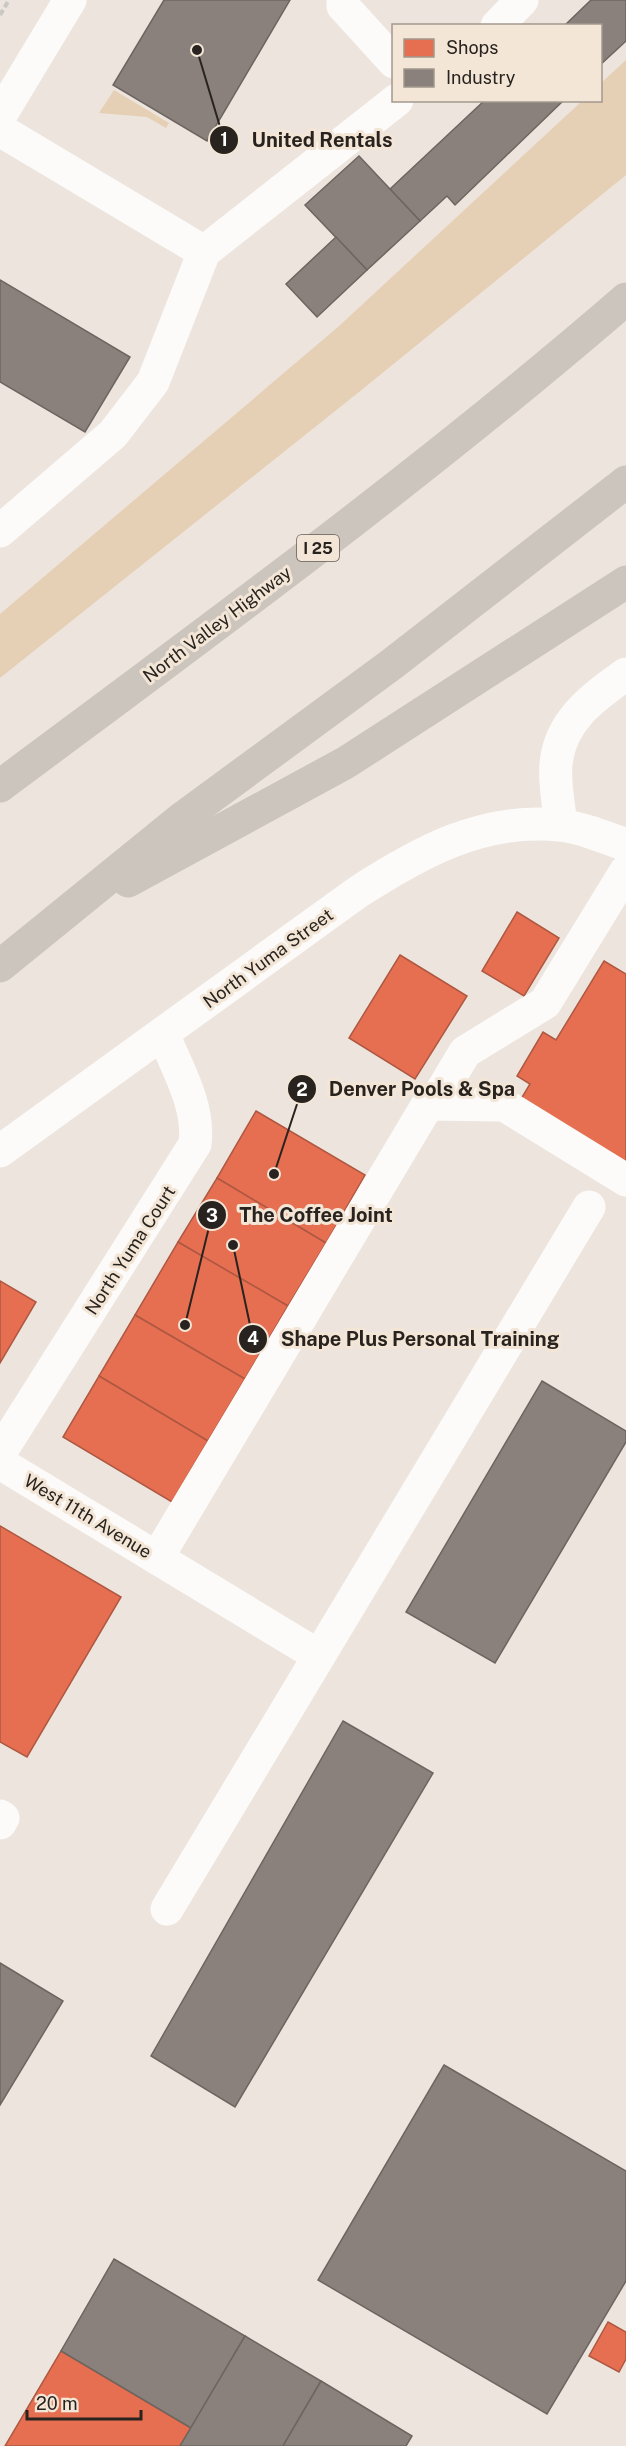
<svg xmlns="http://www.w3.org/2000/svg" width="626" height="2446" viewBox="0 0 626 2446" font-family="'Public Sans',sans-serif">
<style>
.green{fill:#e5cfb5}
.shops{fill:#e76f51;stroke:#ae5842;stroke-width:1.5}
.industry{fill:#8a817c;stroke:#6d6560;stroke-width:1.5}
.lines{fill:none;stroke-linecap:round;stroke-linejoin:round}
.path{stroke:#cac8c4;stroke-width:4;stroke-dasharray:6 3;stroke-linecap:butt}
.minor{stroke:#fcfbfa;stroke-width:33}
.highway{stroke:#ccc5bd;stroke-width:33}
.labels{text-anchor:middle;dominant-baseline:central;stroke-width:6;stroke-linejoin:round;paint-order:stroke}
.shield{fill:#f3e6d7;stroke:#655e56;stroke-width:1.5}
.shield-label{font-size:16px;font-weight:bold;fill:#28231e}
.street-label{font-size:18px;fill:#28231e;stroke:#f3e6d7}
.leader{fill:none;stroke:#28231e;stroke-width:2}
.callout-dot{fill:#28231e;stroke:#f3e6d7;stroke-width:2}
.mark-label{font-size:18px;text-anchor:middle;font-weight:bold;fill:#fff}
.callout-label{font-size:20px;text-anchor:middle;font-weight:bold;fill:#28231e;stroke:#f3e6d7;stroke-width:6;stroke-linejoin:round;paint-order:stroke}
</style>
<rect width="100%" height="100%" fill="#ede5dd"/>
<g class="green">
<path d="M 626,60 L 626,175 L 364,388 L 0,678 L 0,614 L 338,327 L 582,101 L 600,100 L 601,83 Z"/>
<path d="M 114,90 L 169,123 L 166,128 L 147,117 L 99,113 Z"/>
</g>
<g class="shops">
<path d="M 517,912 L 559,938 L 524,996 L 482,971 Z"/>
<path d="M 400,955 L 467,996 L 415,1079 L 349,1038 Z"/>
<path d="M 604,961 L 626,974 L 626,1162 L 521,1099 L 530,1084 L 517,1076 L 543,1032 L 556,1040 Z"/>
<path d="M 256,1111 L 365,1175 L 326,1243 L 217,1178 Z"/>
<path d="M 217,1178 L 326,1243 L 288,1306 L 178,1242 Z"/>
<path d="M 178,1242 L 288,1306 L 245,1379 L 135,1315 Z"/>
<path d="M 0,1281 L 36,1302 L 0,1363 Z"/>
<path d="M 135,1315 L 245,1379 L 208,1441 L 99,1376 Z"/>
<path d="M 99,1376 L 208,1441 L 172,1502 L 63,1437 Z"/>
<path d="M 0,1526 L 121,1597 L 27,1757 L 0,1742 Z"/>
<path d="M 608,2322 L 626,2332 L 626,2359 L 619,2372 L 589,2356 Z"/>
<path d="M 61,2351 L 191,2428 L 180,2446 L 5,2446 Z"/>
</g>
<g class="industry">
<path d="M 164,0 L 290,0 L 207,141 L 113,85 Z"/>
<path d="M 591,0 L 626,0 L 626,41 L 600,65 L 600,26 L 564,26 Z"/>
<path d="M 485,100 L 564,100 L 455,205 L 447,196 L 420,221 L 390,189 Z"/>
<path d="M 359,156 L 420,221 L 367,270 L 305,205 Z"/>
<path d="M 336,237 L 367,270 L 317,317 L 286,284 Z"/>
<path d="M 0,280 L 130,357 L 85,432 L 0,382 Z"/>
<path d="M 542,1381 L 626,1431 L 626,1442 L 495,1663 L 406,1612 Z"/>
<path d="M 343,1721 L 433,1773 L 235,2107 L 151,2056 Z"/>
<path d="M 0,1963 L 63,2001 L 0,2105 Z"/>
<path d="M 444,2065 L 626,2171 L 626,2281 L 547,2414 L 318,2280 Z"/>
<path d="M 114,2259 L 245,2336 L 191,2428 L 61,2351 Z"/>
<path d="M 245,2336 L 321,2381 L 283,2446 L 180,2446 Z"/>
<path d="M 321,2381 L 412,2436 L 406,2446 L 283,2446 Z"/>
</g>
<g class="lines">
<path class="path" d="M 0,15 L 9,0"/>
<g class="minor">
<path d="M 343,0 L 343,6 L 394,62"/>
<path d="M 497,26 L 522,0"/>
<path d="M 0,116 L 70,0"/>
<path d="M 0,130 L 204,252"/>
<path d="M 0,531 L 113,434 L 153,382 L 204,252 L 397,100"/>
<path d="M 561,825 C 559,806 554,783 556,764 C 560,720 594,697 626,674"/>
<path d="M 434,1104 L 465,1052 L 545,1003 L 626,871"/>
<path d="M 0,1151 L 358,892 C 420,852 483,817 560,825 C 582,828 605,837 626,845"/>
<path d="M 0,1453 L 195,1144 C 200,1106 177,1068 163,1034"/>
<path d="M 0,1463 L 319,1656 L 589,1207"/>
<path d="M 157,1558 L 428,1104 L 504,1105 L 626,1180"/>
<path d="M 0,1816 L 3,1818 L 0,1823"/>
<path d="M 167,1909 L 319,1656"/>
</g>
<g class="highway">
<path d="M 0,786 C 212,628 426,472 626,299"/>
<path d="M 128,881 L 345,763 L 626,582"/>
<path d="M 0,966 L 181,819 L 392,664 L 626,482"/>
</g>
</g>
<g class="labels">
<rect class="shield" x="297" y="535" width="42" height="26" rx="4.5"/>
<g class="shield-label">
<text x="318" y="548">I 25</text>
</g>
<g class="street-label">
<text transform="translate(217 624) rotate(-37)">North Valley Highway</text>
<text transform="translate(268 958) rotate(-36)">North Yuma Street</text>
<text transform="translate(130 1250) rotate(-57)">North Yuma Court</text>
<text transform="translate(88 1516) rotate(31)">West 11th Avenue</text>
</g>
</g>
<path class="leader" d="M197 50L224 140M274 1174L302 1089M185 1325L212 1215M233 1245L253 1339"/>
<g class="callout-dot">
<circle cx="197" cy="50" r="6"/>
<circle cx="274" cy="1174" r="6"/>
<circle cx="185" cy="1325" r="6"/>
<circle cx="233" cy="1245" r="6"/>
<circle cx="224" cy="140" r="15"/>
<circle cx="302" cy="1089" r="15"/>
<circle cx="212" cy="1215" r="15"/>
<circle cx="253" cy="1339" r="15"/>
</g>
<g class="mark-label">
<text x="224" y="146">1</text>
<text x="302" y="1096">2</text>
<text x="212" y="1222">3</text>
<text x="253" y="1345">4</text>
</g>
<g class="callout-label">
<text x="322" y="147">United Rentals</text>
<text x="422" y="1096">Denver Pools &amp; Spa</text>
<text x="316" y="1222">The Coffee Joint</text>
<text x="420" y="1346">Shape Plus Personal Training</text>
</g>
<rect x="392" y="24" width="210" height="78" fill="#f3e6d7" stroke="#a2988d" stroke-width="1.5"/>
<rect x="404" y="39" width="30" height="18" fill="#e76f51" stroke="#a2988d" stroke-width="1.5"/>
<text x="446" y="54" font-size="18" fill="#28231e">Shops</text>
<rect x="404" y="69" width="30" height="18" fill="#8a817c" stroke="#a2988d" stroke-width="1.5"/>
<text x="446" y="84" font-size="18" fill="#28231e">Industry</text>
<path d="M27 2410v9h114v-9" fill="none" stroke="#28231e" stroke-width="3"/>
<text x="36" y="2410" font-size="18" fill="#28231e" stroke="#f3e6d7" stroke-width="4.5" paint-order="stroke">20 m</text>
</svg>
